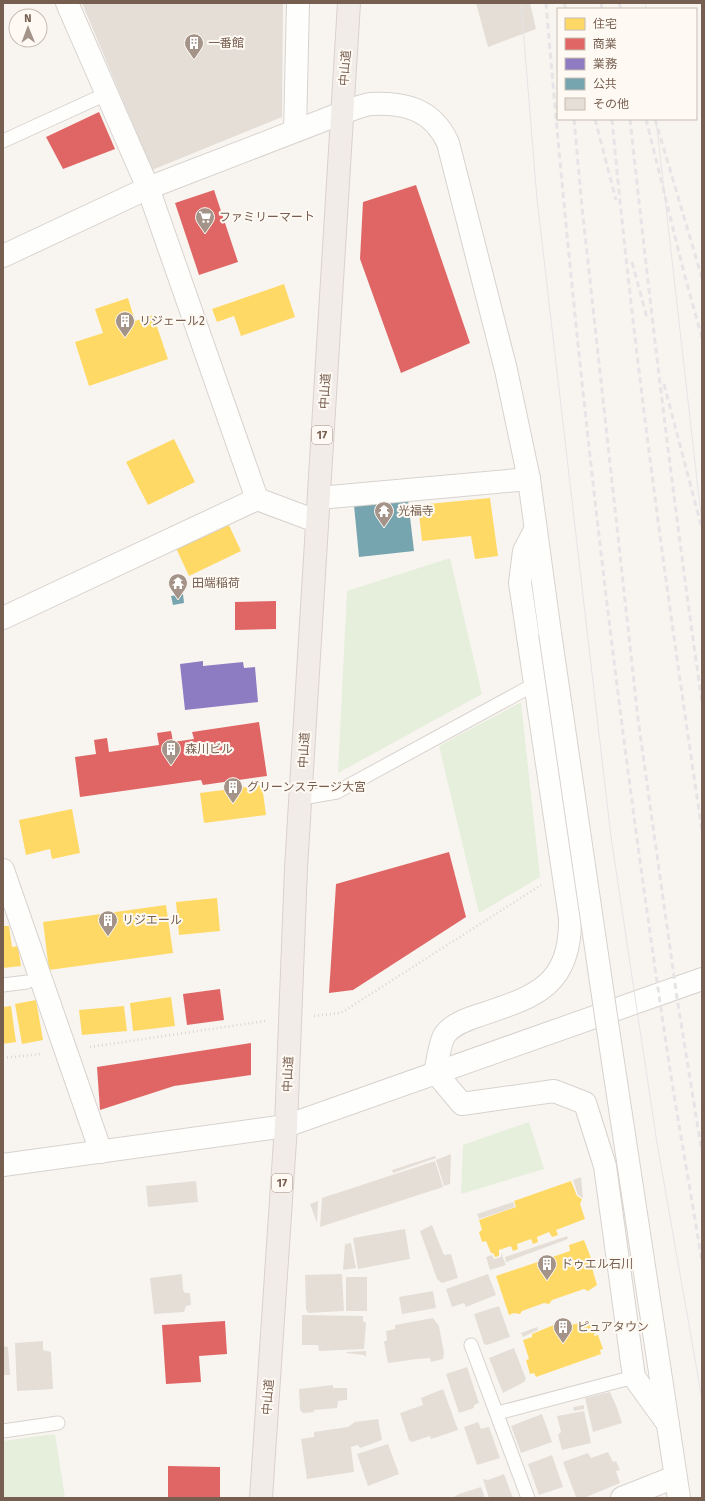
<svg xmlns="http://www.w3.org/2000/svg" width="705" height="1501" viewBox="0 0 705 1501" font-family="'Fira Sans','Noto Sans JP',sans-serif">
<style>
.green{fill:#e6eedc}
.homes{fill:#ffd966}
.shops{fill:#e06666}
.offices{fill:#8e7cc3}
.public{fill:#76a5af}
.building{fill:#e4ded7}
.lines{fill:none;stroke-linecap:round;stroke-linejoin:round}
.service-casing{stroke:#d8d2ce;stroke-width:15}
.minor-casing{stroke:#d8d2ce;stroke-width:24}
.tertiary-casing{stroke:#d8d2ce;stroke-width:24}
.trunk-casing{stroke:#d9d1cc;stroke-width:24}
.path{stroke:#dad5d0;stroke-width:2.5;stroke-dasharray:1 3;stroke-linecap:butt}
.service{stroke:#fefefd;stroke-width:13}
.minor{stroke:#fefefd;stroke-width:22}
.tertiary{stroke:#fefefd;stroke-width:22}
.trunk{stroke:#f2ece8;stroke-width:22}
.tram{stroke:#e6e4e6;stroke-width:1}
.rail{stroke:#e6e4e6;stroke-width:3;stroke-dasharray:6 4;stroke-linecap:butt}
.tertiary-bridge-casing{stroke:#d8d2ce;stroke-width:24;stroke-linecap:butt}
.tertiary-bridge{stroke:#fefefd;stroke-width:22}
.labels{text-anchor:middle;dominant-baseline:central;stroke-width:4;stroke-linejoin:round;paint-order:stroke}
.shield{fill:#fefaf3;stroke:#9f8d81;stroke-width:1}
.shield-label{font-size:11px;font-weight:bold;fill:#765e50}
.poi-label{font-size:12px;fill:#765e50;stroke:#fefaf3;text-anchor:start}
.street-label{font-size:12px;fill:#765e50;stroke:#fefaf3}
</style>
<rect width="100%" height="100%" fill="#f8f5f0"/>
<g class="green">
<path d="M 450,558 L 482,694 L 338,773 L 347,591 Z"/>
<path d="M 521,702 L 540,877 L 479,913 L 439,746 Z"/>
<path d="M 529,1122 L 544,1169 L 461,1194 L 463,1145 Z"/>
<path d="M 55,1434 L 65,1498 L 3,1498 L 3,1441 Z"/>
</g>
<g class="homes">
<path d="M 284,284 L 295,317 L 241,336 L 234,316 L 217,322 L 212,309 Z"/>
<path d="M 128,298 L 135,321 L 153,315 L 168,359 L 89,386 L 75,342 L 103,333 L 95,309 Z"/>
<path d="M 174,439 L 195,482 L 148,505 L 126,462 Z"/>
<path d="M 490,498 L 498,556 L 475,559 L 471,536 L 422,541 L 418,505 Z"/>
<path d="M 227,521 L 241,551 L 189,576 L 175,546 Z"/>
<path d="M 262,785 L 266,815 L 204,823 L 200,793 Z"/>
<path d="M 72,809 L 80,853 L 52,859 L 50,849 L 26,855 L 19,820 Z"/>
<path d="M 217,898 L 220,931 L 179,935 L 176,902 Z"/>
<path d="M 166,905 L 173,953 L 49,970 L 43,922 Z"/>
<path d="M 3,926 L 9,926 L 12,947 L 18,946 L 21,966 L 3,968 Z"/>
<path d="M 171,997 L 175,1026 L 133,1031 L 130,1003 Z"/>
<path d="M 36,1000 L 43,1040 L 22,1044 L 15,1004 Z"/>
<path d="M 11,1006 L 16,1042 L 3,1044 L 3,1007 Z"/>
<path d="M 124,1006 L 127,1031 L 82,1035 L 79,1010 Z"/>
<path d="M 571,1181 L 577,1196 L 582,1199 L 580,1204 L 585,1219 L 556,1230 L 558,1235 L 552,1237 L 549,1232 L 537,1237 L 538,1242 L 533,1244 L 531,1239 L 517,1244 L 518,1249 L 513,1251 L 511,1246 L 499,1250 L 499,1256 L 495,1257 L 493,1253 L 491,1253 L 486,1241 L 482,1242 L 479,1232 L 482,1230 L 479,1220 L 516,1207 L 514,1201 Z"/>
<path d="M 584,1240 L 594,1266 L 592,1268 L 597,1285 L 588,1291 L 584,1289 L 552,1300 L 549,1304 L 544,1303 L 522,1311 L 520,1314 L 514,1313 L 509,1315 L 496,1276 L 570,1251 L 569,1245 Z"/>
<path d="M 589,1321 L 591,1327 L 596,1329 L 594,1336 L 598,1335 L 603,1349 L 600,1350 L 601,1354 L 536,1377 L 534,1373 L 530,1374 L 526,1360 L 529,1359 L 523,1340 L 532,1337 L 532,1334 L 561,1322 L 566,1326 Z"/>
</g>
<g class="shops">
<path d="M 99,112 L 115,149 L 63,169 L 46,137 Z"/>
<path d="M 416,185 L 470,343 L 401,373 L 360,259 L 363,202 Z"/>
<path d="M 214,190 L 238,262 L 199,275 L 175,203 Z"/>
<path d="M 276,601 L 276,629 L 235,630 L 235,602 Z"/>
<path d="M 259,722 L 267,776 L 203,785 L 201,780 L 80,797 L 75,757 L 96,754 L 94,740 L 107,738 L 109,752 L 159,745 L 157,733 L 171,731 L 173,742 L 194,739 L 192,732 Z"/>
<path d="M 449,852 L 466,917 L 353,990 L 329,993 L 336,884 Z"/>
<path d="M 220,989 L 224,1020 L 187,1025 L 183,994 Z"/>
<path d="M 251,1043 L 251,1075 L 174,1086 L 100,1110 L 97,1067 Z"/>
<path d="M 225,1321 L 227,1354 L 199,1356 L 201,1382 L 166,1384 L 162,1325 Z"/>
<path d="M 168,1466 L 220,1467 L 220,1498 L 168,1498 Z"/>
</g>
<path class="offices" d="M 203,661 L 203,666 L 243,662 L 244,668 L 255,667 L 258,702 L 185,710 L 180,664 Z"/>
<g class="public">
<path d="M 408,500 L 414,551 L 359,557 L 354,505 Z"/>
<path d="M 183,594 L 184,603 L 173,605 L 171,596 Z"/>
</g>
<g class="building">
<path d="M 82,3 L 283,3 L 282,117 L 152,170 Z"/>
<path d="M 476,3 L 530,3 L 536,29 L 488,47 Z"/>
<path d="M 451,1154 L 450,1184 L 444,1186 L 436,1160 Z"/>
<path d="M 435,1156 L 436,1158 L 393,1173 L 392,1170 Z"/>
<path d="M 435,1161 L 443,1187 L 320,1227 L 322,1198 Z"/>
<path d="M 581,1177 L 583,1198 L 578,1195 L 573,1180 Z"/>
<path d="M 196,1181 L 198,1202 L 148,1207 L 146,1186 Z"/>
<path d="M 318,1201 L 317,1223 L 310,1204 Z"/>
<path d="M 513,1202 L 515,1207 L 479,1219 L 477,1214 Z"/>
<path d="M 432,1225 L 444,1255 L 451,1254 L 458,1278 L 442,1283 L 437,1279 L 420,1231 Z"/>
<path d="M 405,1229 L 410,1259 L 358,1269 L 353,1238 Z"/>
<path d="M 567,1236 L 568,1239 L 506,1262 L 505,1257 Z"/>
<path d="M 351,1243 L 356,1268 L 343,1270 L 345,1244 Z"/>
<path d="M 501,1253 L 506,1265 L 490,1270 L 486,1257 L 492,1255 L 494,1259 L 501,1257 Z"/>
<path d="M 182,1274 L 183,1290 L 185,1293 L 190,1293 L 191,1305 L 186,1306 L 184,1312 L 154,1314 L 150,1278 Z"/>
<path d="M 342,1274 L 344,1311 L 308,1313 L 306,1309 L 305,1275 Z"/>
<path d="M 488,1274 L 496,1295 L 466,1307 L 464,1303 L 452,1307 L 446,1289 Z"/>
<rect x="346" y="1277" width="21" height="34"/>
<path d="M 433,1291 L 436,1308 L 402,1314 L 399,1297 Z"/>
<path d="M 499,1306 L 510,1337 L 487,1345 L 484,1344 L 474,1314 Z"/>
<path d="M 302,1315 L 363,1316 L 363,1321 L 366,1323 L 364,1349 L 319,1351 L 318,1345 L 302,1345 Z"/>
<path d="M 433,1318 L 439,1326 L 444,1353 L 443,1359 L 431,1362 L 430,1358 L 417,1359 L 388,1363 L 384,1342 L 387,1340 L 386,1331 L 395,1329 L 395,1325 Z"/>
<path d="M 537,1327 L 538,1330 L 523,1337 L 521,1333 Z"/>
<path d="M 43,1341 L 43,1350 L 51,1352 L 53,1389 L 17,1391 L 15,1343 Z"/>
<path d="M 3,1346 L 8,1347 L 10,1375 L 3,1375 Z"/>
<path d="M 514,1348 L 526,1379 L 524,1382 L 503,1393 L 489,1358 Z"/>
<path d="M 366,1351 L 366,1357 L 364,1355 L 346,1353 L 347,1352 Z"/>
<path d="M 467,1367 L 479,1403 L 474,1405 L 474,1408 L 459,1413 L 446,1374 Z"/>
<path d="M 333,1385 L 333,1388 L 347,1388 L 347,1400 L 338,1401 L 337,1408 L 314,1410 L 314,1412 L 303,1413 L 300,1410 L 299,1389 Z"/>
<path d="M 443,1389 L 458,1430 L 431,1439 L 430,1436 L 412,1442 L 409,1440 L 400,1413 L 423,1405 L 421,1398 Z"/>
<path d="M 610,1392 L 617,1408 L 622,1423 L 593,1432 L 585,1398 Z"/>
<path d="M 584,1405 L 584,1409 L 574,1411 L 573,1407 Z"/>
<path d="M 584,1411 L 591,1443 L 562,1450 L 558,1435 L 561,1432 L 557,1416 Z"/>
<path d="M 542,1414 L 552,1442 L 521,1453 L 511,1426 Z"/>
<path d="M 378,1419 L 382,1440 L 360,1448 L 358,1445 L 351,1447 L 354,1472 L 307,1479 L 301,1439 L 314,1437 L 314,1432 L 348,1427 L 355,1422 Z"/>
<path d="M 478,1422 L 481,1429 L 489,1427 L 500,1458 L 477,1465 L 464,1427 Z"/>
<path d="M 388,1444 L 399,1474 L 368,1486 L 357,1454 Z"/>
<path d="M 608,1452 L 613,1462 L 616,1461 L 620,1470 L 616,1471 L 620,1483 L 584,1498 L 576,1497 L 563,1462 L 588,1453 L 591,1458 Z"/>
<path d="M 552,1455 L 563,1487 L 539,1495 L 528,1464 Z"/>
<path d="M 504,1474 L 513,1498 L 489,1498 L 483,1479 L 488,1480 Z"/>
<path d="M 481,1487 L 485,1498 L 452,1498 L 459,1494 Z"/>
</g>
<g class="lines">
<g class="service-casing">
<g id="service">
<path d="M 3,141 L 106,94"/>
<path d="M 302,798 L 337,792 L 535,684"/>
<path d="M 3,985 L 27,982"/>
<path d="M 471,1345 L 528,1498"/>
<path d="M 498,1413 L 634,1377"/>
<path d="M 3,1431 L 58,1423"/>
</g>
</g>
<g class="minor-casing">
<g id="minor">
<path d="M 295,131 L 298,3"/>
<path d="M 3,256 L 148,188 L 342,113"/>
<path d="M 319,498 L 529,479"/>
<path d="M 535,530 L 524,551 L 520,583 L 570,918 C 571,987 534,997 477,1016 C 465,1020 451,1025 444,1036 C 439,1046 438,1061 435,1072 L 462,1104 L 554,1091 L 585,1103 L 605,1166 L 634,1377 L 668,1424"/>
<path d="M 3,618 L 257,499"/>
<path d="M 3,870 L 101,1152"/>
<path d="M 622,1498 L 675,1477"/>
</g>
</g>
<g class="tertiary-casing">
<g id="tertiary">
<path d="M 67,3 L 148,188 L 257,499 L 316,521"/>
<path d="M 342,113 C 351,110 362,105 371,104 C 406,102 433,110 448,143 L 506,370 L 529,479 L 550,633"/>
<path d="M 3,1165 L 286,1126 L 702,979"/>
<path d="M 660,1372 L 679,1498"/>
</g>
</g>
<g class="trunk-casing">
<path id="trunk" d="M 261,1498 L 286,1126 L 296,868 L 349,3"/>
</g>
<g class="path">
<path d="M 314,1016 L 341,1013 L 541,885"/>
<path d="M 90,1047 L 265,1021"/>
<path d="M 3,1058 L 41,1054"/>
</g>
<use href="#service" class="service"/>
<use href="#minor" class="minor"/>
<use href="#tertiary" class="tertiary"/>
<use href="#trunk" class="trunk"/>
<g class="tram">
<path d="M 521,3 L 537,199 L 611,837 L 657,1143 L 702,1399"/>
<path d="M 645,3 L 646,9"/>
<path d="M 656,119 L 702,524"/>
</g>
<g class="rail">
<path d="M 546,3 C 575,348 614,693 665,1036 C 676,1112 690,1187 702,1262"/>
<path d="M 564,3 L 566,9"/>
<path d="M 601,3 L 602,9"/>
<path d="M 619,3 L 621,9"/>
<path d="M 574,119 L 582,207 L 638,719 L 677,998 L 702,1153"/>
<path d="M 595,119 L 616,200"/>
<path d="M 612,119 C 634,357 667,594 702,831"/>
<path d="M 630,119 C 651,314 674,508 702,702"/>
<path d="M 646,119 L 683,269 L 702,338"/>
<path d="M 655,119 L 702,278"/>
<path d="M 632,262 L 647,318"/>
<path d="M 664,384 L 702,529"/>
</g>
<g class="tertiary-bridge-casing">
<path id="tertiary-bridge" d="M 550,633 L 606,1016 L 660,1372"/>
</g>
<use href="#tertiary-bridge" class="tertiary-bridge"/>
</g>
<defs>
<g id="building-pin" transform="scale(1)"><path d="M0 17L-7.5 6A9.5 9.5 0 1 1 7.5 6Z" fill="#a49388" stroke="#fefaf3"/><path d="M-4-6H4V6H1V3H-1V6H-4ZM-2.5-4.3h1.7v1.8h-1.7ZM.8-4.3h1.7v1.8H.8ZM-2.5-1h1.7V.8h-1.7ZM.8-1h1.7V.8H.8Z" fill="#fff"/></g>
<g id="supermarket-pin" transform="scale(1)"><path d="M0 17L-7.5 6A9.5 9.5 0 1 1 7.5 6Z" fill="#a49388" stroke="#fefaf3"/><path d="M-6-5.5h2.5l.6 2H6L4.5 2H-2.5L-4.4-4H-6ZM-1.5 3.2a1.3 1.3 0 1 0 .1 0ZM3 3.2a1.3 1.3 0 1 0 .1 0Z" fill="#fff"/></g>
<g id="temple-pin" transform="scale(1)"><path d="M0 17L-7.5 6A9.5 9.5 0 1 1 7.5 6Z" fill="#a49388" stroke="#fefaf3"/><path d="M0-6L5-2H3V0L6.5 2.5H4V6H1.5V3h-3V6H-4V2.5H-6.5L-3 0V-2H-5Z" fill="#fff"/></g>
</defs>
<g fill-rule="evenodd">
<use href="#building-pin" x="194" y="43"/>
<use href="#supermarket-pin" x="205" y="217"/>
<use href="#building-pin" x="125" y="321"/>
<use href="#temple-pin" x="384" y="511"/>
<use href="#temple-pin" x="178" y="583"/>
<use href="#building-pin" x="171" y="749"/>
<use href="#building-pin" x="233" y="787"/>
<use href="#building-pin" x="108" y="920"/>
<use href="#building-pin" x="547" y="1264"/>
<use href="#building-pin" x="563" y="1327"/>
</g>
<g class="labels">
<g class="shield">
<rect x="312" y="426" width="20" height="18" rx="3"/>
<rect x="272" y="1174" width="20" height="18" rx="3"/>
</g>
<g class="shield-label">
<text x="322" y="435">17</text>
<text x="282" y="1183">17</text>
</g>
<g class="poi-label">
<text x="208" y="43">一番館</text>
<text x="219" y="217">ファミリーマート</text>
<text x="139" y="321">リジェール2</text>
<text x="398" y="511">光福寺</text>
<text x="192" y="583">田端稲荷</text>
<text x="185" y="749">森川ビル</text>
<text x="247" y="787">グリーンステージ大宮</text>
<text x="122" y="920">リジエール</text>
<text x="561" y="1264">ドゥエル石川</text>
<text x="577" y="1327">ピュアタウン</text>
</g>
<g class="street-label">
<text transform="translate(345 68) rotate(-86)">中山道</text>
<text transform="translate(325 391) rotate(-87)">中山道</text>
<text transform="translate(304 750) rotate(-87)">中山道</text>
<text transform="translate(288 1074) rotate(-88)">中山道</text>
<text transform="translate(268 1397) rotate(-86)">中山道</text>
</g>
</g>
<rect width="705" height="1501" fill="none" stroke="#765e50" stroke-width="8"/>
<rect x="557" y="8" width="140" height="112" fill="#fefaf3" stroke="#c8bcb2"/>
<rect x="565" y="18" width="20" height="12" fill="#ffd966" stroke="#c8bcb2"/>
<text x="593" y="28" font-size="12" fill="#765e50">住宅</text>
<rect x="565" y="38" width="20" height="12" fill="#e06666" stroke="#c8bcb2"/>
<text x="593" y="48" font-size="12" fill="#765e50">商業</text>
<rect x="565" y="58" width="20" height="12" fill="#8e7cc3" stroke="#c8bcb2"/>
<text x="593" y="68" font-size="12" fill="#765e50">業務</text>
<rect x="565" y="78" width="20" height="12" fill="#76a5af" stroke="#c8bcb2"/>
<text x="593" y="88" font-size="12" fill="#765e50">公共</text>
<rect x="565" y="98" width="20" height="12" fill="#e4ded7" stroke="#c8bcb2"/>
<text x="593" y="108" font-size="12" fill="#765e50">その他</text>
<g transform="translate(28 28) rotate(359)"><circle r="19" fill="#fefaf3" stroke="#c8bcb2"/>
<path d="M0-3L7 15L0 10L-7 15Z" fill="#a49388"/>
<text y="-6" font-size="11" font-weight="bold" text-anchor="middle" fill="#765e50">N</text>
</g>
</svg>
